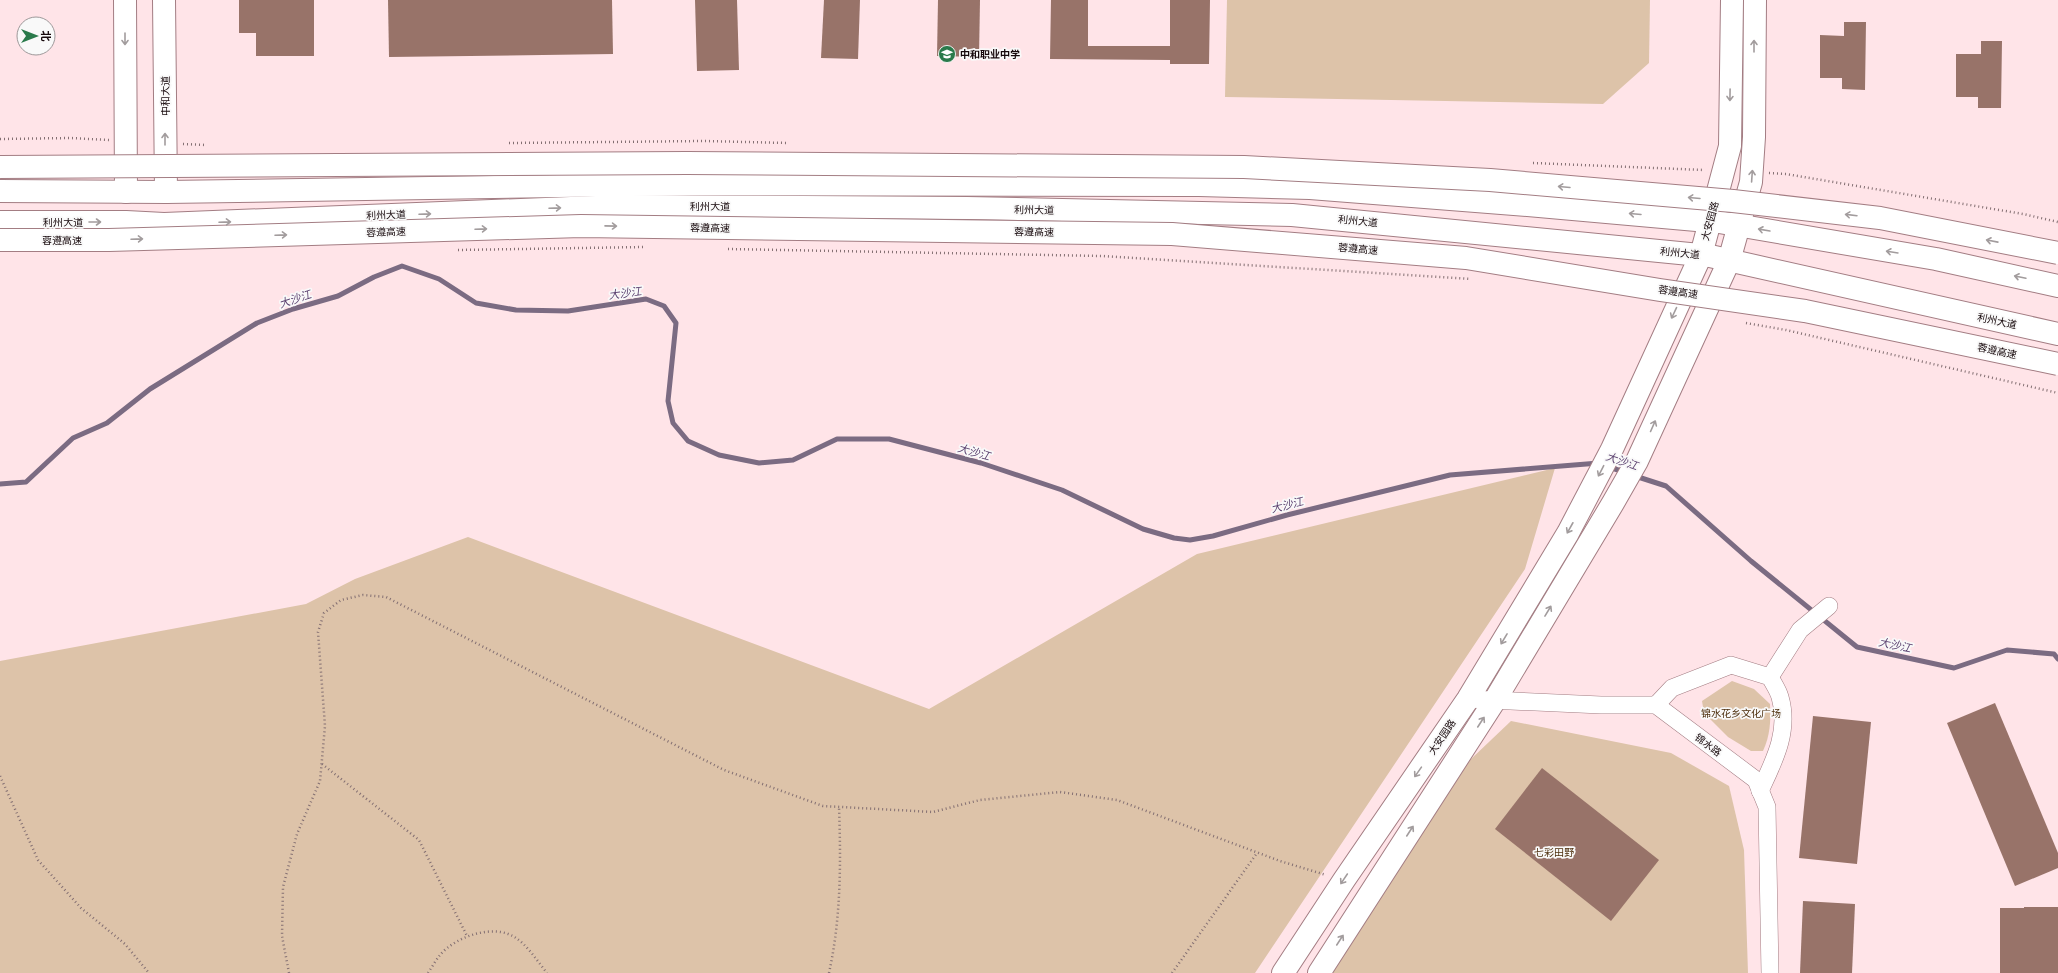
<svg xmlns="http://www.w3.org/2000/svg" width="2058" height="973" viewBox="0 0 2058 973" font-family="Mulish,'Noto Sans SC',sans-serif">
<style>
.green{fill:#ddc3a9}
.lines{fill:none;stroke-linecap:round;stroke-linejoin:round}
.stream{stroke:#7b6b82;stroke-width:5}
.building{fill:#987369}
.street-casing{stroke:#a37d83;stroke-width:18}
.secondary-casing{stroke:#a37d83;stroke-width:24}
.highway-casing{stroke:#a37d83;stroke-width:24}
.path{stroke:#836f72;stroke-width:2.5;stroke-dasharray:1 3;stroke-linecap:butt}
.street{stroke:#fff;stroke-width:17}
.secondary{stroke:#fff;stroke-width:22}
.highway{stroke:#fff;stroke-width:22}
.highway-bridge-casing{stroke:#a37d83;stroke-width:24;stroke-linecap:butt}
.highway-bridge{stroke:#fff;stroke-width:22}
.oneway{stroke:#a29c9d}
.labels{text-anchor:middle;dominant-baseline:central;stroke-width:3.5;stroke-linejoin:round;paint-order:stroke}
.poi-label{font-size:10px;font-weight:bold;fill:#16080b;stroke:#f9f9f9;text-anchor:start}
.street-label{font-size:10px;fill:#16080b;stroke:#f9f9f9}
.park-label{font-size:10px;fill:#4d2f0d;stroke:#f9f9f9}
.water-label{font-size:11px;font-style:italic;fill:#5c4270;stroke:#f9f9f9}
</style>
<rect width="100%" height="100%" fill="#ffe4e8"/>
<g class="green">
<path d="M 1227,0 L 1650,0 L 1649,63 L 1603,104 L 1225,97 Z"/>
<path d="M 1555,468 L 1525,569 L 1255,973 L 0,973 L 0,661 L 306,604 L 355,579 L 468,537 L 929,709 L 1197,554 Z"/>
<path d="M 1732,681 L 1754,689 L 1770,704 C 1771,721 1770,736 1763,751 L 1751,751 L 1728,737 L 1704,713 L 1702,701 Z"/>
<path d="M 1511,721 L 1671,753 L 1729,786 L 1744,850 L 1748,973 L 1331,973 L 1470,760 Z"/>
</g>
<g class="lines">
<g class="stream">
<path d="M 1608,467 L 1625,472"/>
<path d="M 1635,476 L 1666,486 L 1751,561 L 1857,647 L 1954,668 L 2007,650 L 2054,654 L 2058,659"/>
<path d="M 0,484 L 26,482 L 73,438 L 107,423 L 150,389 L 257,323 L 293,309 L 338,296 L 374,277 L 402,266 L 439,279 L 476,303 L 516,310 L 568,311 L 646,299 L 664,306 L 676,323 L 668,401 L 673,423 L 688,441 L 719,455 L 759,463 L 793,460 L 837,439 L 889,439 L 981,463 L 1062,490 L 1143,529 L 1174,538 L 1190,540 L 1213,536 L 1287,515 L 1450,475 L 1599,463"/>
</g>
</g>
<g class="building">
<path d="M 239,0 L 314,0 L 314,56 L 256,56 L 256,33 L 239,33 Z"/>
<path d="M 388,0 L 612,0 L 613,54 L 389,57 Z"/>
<path d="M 695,0 L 737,0 L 739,70 L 697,71 Z"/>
<path d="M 824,0 L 860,0 L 858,59 L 821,58 Z"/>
<path d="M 938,0 L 980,0 L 979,57 L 937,56 Z"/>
<path d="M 1051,0 L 1088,0 L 1088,46 L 1170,46 L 1170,0 L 1210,0 L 1209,64 L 1170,64 L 1170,60 L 1050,59 Z"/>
<path d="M 1844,22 L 1866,22 L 1865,90 L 1842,89 L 1842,78 L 1820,78 L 1820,35 L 1844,36 Z"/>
<path d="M 1981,41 L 2002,41 L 2001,108 L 1978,108 L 1978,97 L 1956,97 L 1956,54 L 1981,54 Z"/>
<path d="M 1995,703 L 2058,853 L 2058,868 L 2015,886 L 1947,723 Z"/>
<path d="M 1813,716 L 1871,722 L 1857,864 L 1799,858 Z"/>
<path d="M 1542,768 L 1659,860 L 1611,921 L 1495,829 Z"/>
<path d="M 1803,901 L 1855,904 L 1852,973 L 1800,973 Z"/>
<path d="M 2024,907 L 2058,907 L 2058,973 L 2000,973 L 2000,908 L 2024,908 Z"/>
</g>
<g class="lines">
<g class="street-casing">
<g id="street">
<path d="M 1770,677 L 1800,630 L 1829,606"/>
<path d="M 1468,699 L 1601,705 L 1656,705 L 1756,780 L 1767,807 L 1770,973"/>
<path d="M 1656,705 L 1672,688 L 1731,665 L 1770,677 C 1773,683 1778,690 1780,697 C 1790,731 1774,761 1760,791"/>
</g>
</g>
<g class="secondary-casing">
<g id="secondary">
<path d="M 125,0 L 126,192"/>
<path d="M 164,0 L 166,192"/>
<path d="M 1283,973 L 1344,880 L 1468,699 L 1568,533 L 1612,449 L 1701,255 L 1730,146 L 1732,0"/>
<path d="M 1319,973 L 1495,700 L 1613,503 L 1637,461 L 1729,261 L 1751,182 L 1754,137 L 1755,0"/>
</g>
</g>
<g class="highway-casing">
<g id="highway">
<path d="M 0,191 L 166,192 L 692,184 L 1199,185 L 1310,188 L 1539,206 L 1719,222 L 1936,259 L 2058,286"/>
<path d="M 0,222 L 126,222 L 164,224 L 621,206 L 967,208 L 1292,215 L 1710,256 L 2058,334"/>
</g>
</g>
<g class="path">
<path d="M 0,139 L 70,138 L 109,140"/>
<path d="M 509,143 L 704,141 L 788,143"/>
<path d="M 183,144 L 206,145"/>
<path d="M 1533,163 L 1704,170"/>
<path d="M 1769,173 L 1786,174 L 2023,214 L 2058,222"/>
<path d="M 728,249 L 1102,256 L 1471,279"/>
<path d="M 458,250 L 643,247"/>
<path d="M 1746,323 L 1786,330 L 2058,393"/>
<path d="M 322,764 L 419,840 L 467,936"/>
<path d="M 0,776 L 38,860 L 81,908 L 125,944 L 149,973"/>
<path d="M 289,973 L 282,936 L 283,887 L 297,834 L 320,781 L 325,726 L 318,632 L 324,613 L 341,600 L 363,595 L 386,597 L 724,770 L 823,806 L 933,812 L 980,800 L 1060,792 L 1117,800 L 1280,861 L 1326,875"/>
<path d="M 428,973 C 432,967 436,960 440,955 C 456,936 495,923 516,938 C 528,946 538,962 547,973"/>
<path d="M 829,973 C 841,918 841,863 839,807"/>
<path d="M 1172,973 L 1257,853"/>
</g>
<use href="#street" class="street"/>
<use href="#secondary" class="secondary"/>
<use href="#highway" class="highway"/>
<g class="highway-bridge-casing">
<g id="highway-bridge">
<path d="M 0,167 L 687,163 L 1244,167 L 1490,180 L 1733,201 L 1880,218 L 2058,253"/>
<path d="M 0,240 L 109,240 L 581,226 L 1172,234 L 1466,258 L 1660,290 L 1805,311 L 2058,364"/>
</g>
</g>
<use href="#highway-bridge" class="highway-bridge"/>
</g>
<defs><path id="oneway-shaft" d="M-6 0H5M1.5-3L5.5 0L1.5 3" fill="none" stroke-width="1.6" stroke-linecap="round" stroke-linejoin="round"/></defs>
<g class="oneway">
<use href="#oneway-shaft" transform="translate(125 39) rotate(90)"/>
<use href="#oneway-shaft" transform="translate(1754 46) rotate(-90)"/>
<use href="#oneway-shaft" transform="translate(1730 95) rotate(91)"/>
<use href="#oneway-shaft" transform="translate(165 139) rotate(-90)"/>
<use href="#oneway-shaft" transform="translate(1752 176) rotate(-86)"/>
<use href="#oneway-shaft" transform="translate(1564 187) rotate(-175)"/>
<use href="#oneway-shaft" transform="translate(1694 198) rotate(-175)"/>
<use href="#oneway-shaft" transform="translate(555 208) rotate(-2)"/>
<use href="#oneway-shaft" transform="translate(425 214) rotate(-2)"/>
<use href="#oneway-shaft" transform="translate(1635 214) rotate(-175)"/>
<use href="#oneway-shaft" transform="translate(1851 215) rotate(-173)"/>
<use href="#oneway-shaft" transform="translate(95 222)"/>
<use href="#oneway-shaft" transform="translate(225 222) rotate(-2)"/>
<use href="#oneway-shaft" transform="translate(611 226) rotate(1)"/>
<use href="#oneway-shaft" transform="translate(481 229) rotate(-2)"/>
<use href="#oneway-shaft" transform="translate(1764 230) rotate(-170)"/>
<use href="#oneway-shaft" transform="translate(281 235) rotate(-2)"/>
<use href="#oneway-shaft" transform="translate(137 239) rotate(-2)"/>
<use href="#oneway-shaft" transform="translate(1992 241) rotate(-169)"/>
<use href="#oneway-shaft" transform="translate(1892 252) rotate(-171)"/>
<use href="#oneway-shaft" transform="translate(2020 277) rotate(-168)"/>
<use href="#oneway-shaft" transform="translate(1674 313) rotate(115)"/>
<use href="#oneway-shaft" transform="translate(1653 426) rotate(-66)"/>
<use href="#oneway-shaft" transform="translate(1601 471) rotate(117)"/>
<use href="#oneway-shaft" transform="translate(1570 528) rotate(119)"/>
<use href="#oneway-shaft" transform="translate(1548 611) rotate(-59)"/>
<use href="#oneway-shaft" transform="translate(1504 639) rotate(121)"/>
<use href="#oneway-shaft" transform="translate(1481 722) rotate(-57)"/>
<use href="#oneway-shaft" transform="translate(1418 772) rotate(125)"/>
<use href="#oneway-shaft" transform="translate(1410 831) rotate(-57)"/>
<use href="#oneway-shaft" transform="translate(1344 879) rotate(124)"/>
<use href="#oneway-shaft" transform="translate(1340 940) rotate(-57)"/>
</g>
<defs>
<g id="school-disc" transform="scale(0.9)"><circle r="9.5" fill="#2a7a4b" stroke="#f9f9f9"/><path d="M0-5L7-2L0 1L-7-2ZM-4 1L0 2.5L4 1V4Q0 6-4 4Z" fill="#fff"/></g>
</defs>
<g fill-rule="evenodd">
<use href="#school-disc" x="947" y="54"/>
</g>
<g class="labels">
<g class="poi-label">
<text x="960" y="54">中和职业中学</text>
</g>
<g class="street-label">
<text transform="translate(165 96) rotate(-90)">中和大道</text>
<text x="710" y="206">利州大道</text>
<text transform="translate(1034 210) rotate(1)">利州大道</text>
<text transform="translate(386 215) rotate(-2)">利州大道</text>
<text transform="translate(1358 221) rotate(6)">利州大道</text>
<text transform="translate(1710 221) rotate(-75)">大安园路</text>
<text x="63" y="222">利州大道</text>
<text transform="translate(710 228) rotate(1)">蓉遵高速</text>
<text transform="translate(386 232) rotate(-2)">蓉遵高速</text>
<text transform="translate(1034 232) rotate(1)">蓉遵高速</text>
<text x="62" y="240">蓉遵高速</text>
<text transform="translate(1358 249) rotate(5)">蓉遵高速</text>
<text transform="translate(1680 253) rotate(6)">利州大道</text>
<text transform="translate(1678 292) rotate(8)">蓉遵高速</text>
<text transform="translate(1997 321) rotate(12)">利州大道</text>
<text transform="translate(1997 351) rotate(12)">蓉遵高速</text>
<text transform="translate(1442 737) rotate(-56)">大安园路</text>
<text transform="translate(1708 745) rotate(37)">锦水路</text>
</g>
<g class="park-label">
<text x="1741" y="713">锦水花乡文化广场</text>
<text x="1554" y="852">七彩田野</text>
</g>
<g class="water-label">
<text transform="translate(625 293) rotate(-7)">大沙江</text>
<text transform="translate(295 299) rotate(-18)">大沙江</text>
<text transform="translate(974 452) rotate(16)">大沙江</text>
<text transform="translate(1622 461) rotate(19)">大沙江</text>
<text transform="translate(1287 505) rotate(-14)">大沙江</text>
<text transform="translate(1895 645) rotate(12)">大沙江</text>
</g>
</g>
<g transform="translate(36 36) rotate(90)"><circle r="19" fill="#f9f9f9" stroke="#9e999a"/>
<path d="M0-3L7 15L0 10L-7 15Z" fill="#2a7a4b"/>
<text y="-6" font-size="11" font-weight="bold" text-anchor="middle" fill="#16080b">北</text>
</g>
</svg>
